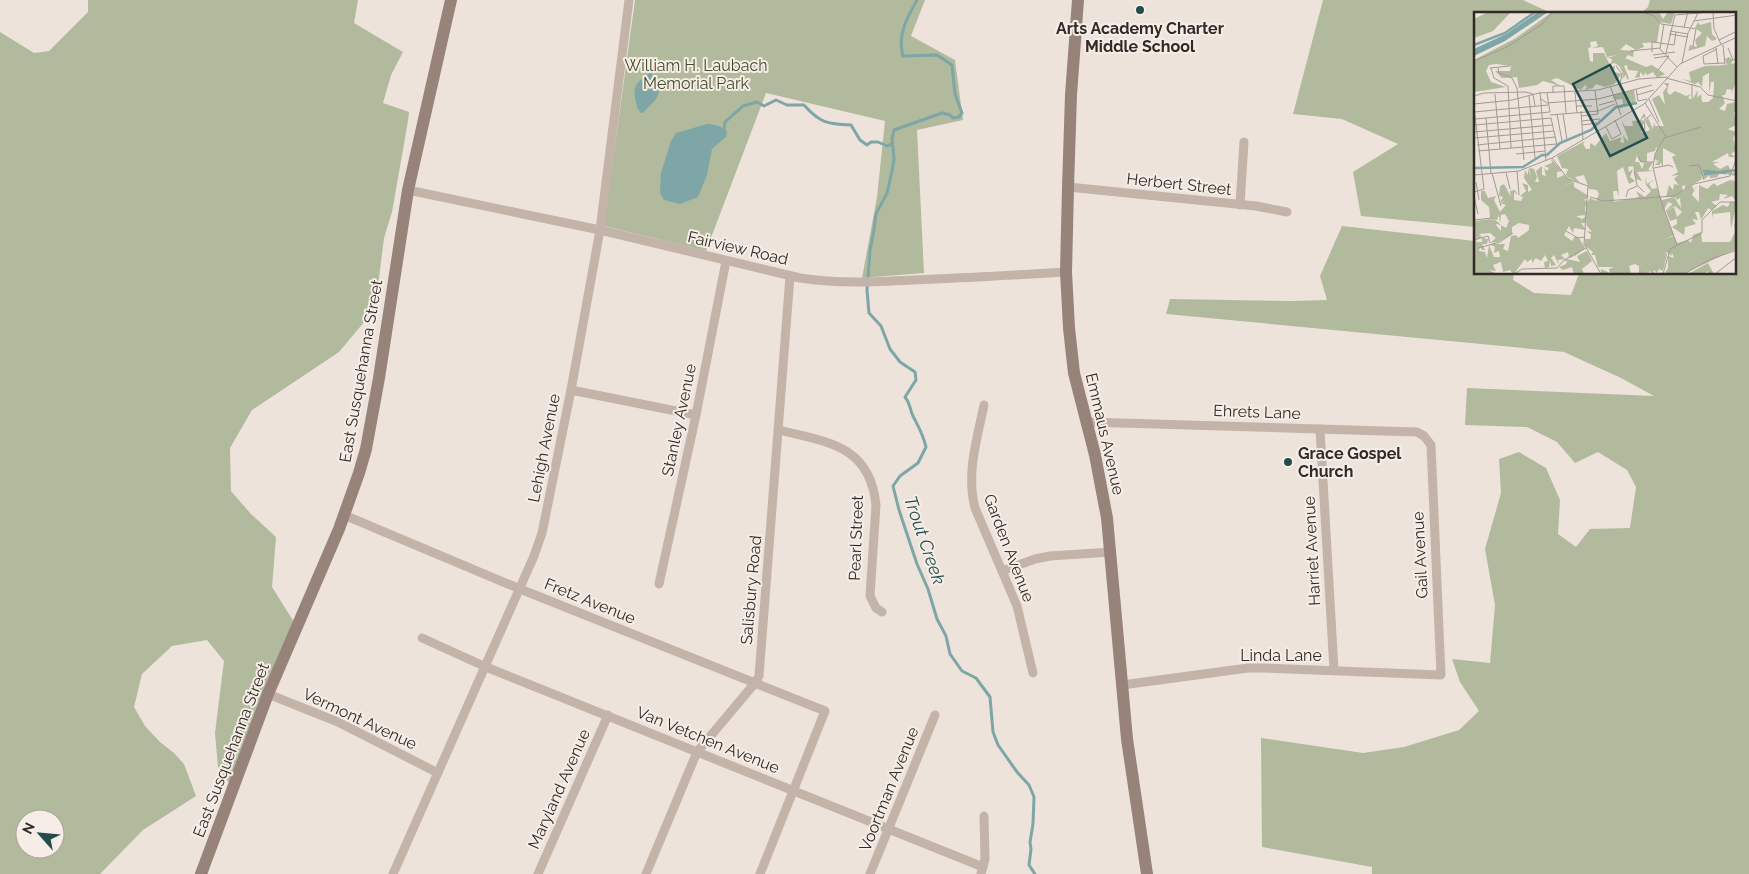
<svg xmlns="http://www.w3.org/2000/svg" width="1749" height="874" viewBox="0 0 1749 874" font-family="Raleway,sans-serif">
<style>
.green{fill:#b2ba9d;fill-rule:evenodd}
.water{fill:#7ea6a6}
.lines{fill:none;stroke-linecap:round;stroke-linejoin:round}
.stream{stroke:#7ea6a6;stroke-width:3}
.minor{stroke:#c4b3a8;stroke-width:9}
.secondary{stroke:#97837a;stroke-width:12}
.poi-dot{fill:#234d4d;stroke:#f6eee6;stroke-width:2}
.labels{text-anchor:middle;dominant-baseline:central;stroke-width:4;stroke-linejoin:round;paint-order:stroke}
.poi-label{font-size:16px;font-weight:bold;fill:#322a27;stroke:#f6eee6}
.park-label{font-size:16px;fill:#434d2f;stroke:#f6eee6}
.street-label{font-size:16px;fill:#322a27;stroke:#f6eee6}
.water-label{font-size:18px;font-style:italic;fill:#234d4d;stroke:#f6eee6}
.inset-river{fill:none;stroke:#7ea6a6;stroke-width:2.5}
.inset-road{fill:none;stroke:#a29993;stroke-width:1}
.view{fill:#234d4d;fill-opacity:0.15;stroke:#234d4d;stroke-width:2.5}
.inset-edge{fill:none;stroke:#322a27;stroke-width:2.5}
</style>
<rect width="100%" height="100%" fill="#ede3db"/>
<g class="green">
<path d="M 88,0 L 358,0 L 354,23 L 403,52 L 391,75 L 383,103 L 409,112 L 408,121 L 392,212 L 384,238 L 375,309 L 339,352 L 252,410 L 230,448 L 231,491 L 250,513 L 276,537 L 272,587 L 297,627 L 232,787 L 218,767 L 215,733 L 224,661 L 207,640 L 172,646 L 142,674 L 134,707 L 145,726 L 160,742 L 174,753 L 184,764 L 196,796 L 143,830 L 100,874 L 0,874 L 0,32 L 34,53 L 49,51 L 88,12 ZM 25,819 L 55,819 L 55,849 L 25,849 Z"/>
<path d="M 635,0 L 925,0 L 911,36 L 955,60 L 963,120 L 917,130 L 924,273 L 862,278 L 877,197 L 885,121 L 766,93 L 706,251 L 604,226 Z"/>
<path d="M 1323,0 L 1523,0 L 1551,13 L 1475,14 L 1475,227 L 1361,216 L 1353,172 L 1398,144 L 1342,119 L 1293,114 Z"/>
<path d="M 1650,0 L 1749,0 L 1749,874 L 1372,874 L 1372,867 L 1262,847 L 1261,738 L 1363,753 L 1404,747 L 1459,730 L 1479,711 L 1460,682 L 1452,659 L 1490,663 L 1495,605 L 1485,549 L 1501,493 L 1499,459 L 1519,452 L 1546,468 L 1560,500 L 1558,534 L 1576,547 L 1590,529 L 1630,528 L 1636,487 L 1627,470 L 1598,452 L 1575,463 L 1557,442 L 1527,427 L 1465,425 L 1467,388 L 1654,396 L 1621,378 L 1564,352 L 1166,314 L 1170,299 L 1293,301 L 1327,300 L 1320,276 L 1342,226 L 1475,241 L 1475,274 L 1514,274 L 1513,280 L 1534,293 L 1571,295 L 1579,274 L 1735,274 L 1735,14 L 1640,14 L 1648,7 Z"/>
</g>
<g class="water">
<path d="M 651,72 L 659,92 L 656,99 L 643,113 L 641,113 C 637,109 637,107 636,102 C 632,84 637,83 651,72 Z"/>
<path d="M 707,124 C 715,124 720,126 727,131 L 726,137 L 712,149 L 707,175 L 698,197 L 680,204 L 664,200 L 660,193 L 661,173 L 671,141 L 676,133 Z"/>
</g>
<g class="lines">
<g class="stream">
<path d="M 917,0 C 907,18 897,35 903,56 L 937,55 L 952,65 L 955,94 L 962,113 L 959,117 L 953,118 L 950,115 L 942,113 L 894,130 L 892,139 L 894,159 L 892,171 L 887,193 L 876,214 L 874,230 L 870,251 L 867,290 L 869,313 L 881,326 L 890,349 L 900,362 L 915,372 L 916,380 L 905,397 C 911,404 909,408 913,416 C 919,428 923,434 926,447 L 918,463 L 900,476 L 893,486 L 899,510 L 917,564 L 928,589 L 937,619 L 946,636 L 950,654 L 962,671 L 976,678 L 990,697 L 993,732 L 998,745 L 1017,772 L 1029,785 L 1034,797 L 1033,824 L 1030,842 L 1031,849 L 1029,865 L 1035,874"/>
<path d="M 724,129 L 725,122 L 743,106 L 757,102 L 764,106 L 776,100 L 787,105 L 804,105 C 820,123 827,124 851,125 L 860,140 L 867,145 L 871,142 L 878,142 L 887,146 L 892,144"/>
</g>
<g class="minor">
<path d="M 1068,187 L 1256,206 L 1287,212"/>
<path d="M 408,190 L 600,230 L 800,278 C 839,284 876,282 914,280 C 965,278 1016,275 1066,272"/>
<path d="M 1240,205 L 1244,142"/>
<path d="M 571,390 L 696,415"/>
<path d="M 984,405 C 977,439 966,474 975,508 L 1017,606 L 1033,673"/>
<path d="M 1087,422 L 1417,432 L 1424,436 L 1431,445 L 1441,675 L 1264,668 L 1248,668 L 1122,685"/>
<path d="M 1320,429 L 1334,670"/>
<path d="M 779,430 C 827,442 870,445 876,505 L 870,596 L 876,608 L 882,612"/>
<path d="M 344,515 L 520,589 L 825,711 L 760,874"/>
<path d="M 1002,571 L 1035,559 L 1050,556 L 1111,552"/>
<path d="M 659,584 L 696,415 L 726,261"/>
<path d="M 422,638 L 486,667 L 983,867"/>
<path d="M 268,694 L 338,722 L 438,773"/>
<path d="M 393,874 L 534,556 L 542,533 L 571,390 L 600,230 L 629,0"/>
<path d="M 538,874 L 608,715"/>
<path d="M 646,874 L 697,752 L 755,683 L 759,676 L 790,276"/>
<path d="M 870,874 L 935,715"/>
<path d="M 981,874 L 985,859 L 984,816"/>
</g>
<g class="secondary">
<path d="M 1078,0 L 1071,95 L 1068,187 L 1066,272 L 1069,328 L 1074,373 L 1095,455 L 1107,518 L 1127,739 L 1147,874"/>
<path d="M 201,874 L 268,694 L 339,529 L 359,473 L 366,449 L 379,378 L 408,190 L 451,0"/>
</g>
</g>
<g class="poi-dot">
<circle cx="1140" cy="10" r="5"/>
<circle cx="1288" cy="462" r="5"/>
</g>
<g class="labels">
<g class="poi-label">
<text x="1140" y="28">Arts Academy Charter<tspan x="1140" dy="18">Middle School</tspan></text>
<text x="1298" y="453" text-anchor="start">Grace Gospel<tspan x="1298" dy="18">Church</tspan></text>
</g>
<g class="park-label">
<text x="696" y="65">William H. Laubach<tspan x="696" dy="18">Memorial Park</tspan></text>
</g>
<g class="street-label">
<text transform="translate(1179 184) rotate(6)">Herbert Street</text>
<text transform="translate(738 248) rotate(13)">Fairview Road</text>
<text transform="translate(361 371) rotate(-80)">East Susquehanna Street</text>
<text transform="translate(1257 412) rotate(2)">Ehrets Lane</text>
<text transform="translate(679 420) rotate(-78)">Stanley Avenue</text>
<text transform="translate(1105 434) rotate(77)">Emmaus Avenue</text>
<text transform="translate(544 448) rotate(-79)">Lehigh Avenue</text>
<text transform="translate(856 538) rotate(-88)">Pearl Street</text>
<text transform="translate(1009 548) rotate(69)">Garden Avenue</text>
<text transform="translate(1312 551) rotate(-93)">Harriet Avenue</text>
<text transform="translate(1420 555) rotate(-93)">Gail Avenue</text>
<text transform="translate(751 590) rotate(-85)">Salisbury Road</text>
<text transform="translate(590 601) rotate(22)">Fretz Avenue</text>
<text x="1281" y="655">Linda Lane</text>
<text transform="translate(360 719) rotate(25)">Vermont Avenue</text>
<text transform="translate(708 740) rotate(22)">Van Vetchen Avenue</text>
<text transform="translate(231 750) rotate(-69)">East Susquehanna Street</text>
<text transform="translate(559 789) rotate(-66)">Maryland Avenue</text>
<text transform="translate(889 789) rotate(-68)">Voortman Avenue</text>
</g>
<g class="water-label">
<text transform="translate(925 540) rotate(71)">Trout Creek</text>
</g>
</g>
<g transform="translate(1474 12)">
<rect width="262" height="262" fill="#ede3db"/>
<path d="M 14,0 L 37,0 L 19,19 L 0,26 L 0,7 ZM 78,0 L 185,0 L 189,7 L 194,0 L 201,0 L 197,12 L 186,10 L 183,30 L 168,31 L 170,35 L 162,38 L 152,32 L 146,38 L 160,39 L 159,45 L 154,43 L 151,46 L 172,55 L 178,53 L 191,62 L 183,66 L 179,60 L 173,63 L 171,60 L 170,64 L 166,60 L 166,65 L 161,66 L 164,59 L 154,58 L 153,53 L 150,54 L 155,66 L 153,68 L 152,63 L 148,67 L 149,62 L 146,55 L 141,51 L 137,52 L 138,47 L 134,46 L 142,43 L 133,45 L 129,35 L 118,36 L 124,34 L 122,29 L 116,30 L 117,35 L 114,36 L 116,49 L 119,50 L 119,41 L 130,41 L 136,53 L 134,56 L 141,54 L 140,60 L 148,62 L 140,72 L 131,75 L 122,72 L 119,76 L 110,78 L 113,75 L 111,73 L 107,78 L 83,66 L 77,68 L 87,74 L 69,69 L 63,73 L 45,76 L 43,65 L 28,66 L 21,59 L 36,59 L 37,54 L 22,52 L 15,53 L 12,59 L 17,70 L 32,75 L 0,80 L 0,48 L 42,26 ZM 224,10 L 226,13 L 237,10 L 238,22 L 243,27 L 238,29 L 233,24 L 231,34 L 214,39 L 216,33 L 223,35 L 221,28 L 228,21 L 221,16 ZM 255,45 L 259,48 L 257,52 L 262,51 L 262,70 L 257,83 L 258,78 L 253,77 L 251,83 L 248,83 L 251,91 L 245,97 L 251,99 L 253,92 L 262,90 L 262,100 L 260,100 L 262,113 L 254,117 L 262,120 L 259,126 L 262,138 L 257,142 L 261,145 L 255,145 L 254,141 L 238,150 L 245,150 L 239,152 L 246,157 L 254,153 L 258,161 L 262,160 L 262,164 L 246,161 L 243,165 L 249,165 L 236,166 L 235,163 L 231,167 L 227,163 L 228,167 L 211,177 L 211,173 L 208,174 L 209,179 L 218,174 L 220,178 L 223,173 L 218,183 L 225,190 L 225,173 L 233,177 L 240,171 L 243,174 L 256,168 L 262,169 L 262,189 L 258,184 L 249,187 L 254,183 L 246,182 L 245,188 L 237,190 L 243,194 L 237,198 L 234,196 L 227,208 L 225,200 L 221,200 L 224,208 L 218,207 L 222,212 L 211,215 L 210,223 L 198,215 L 203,212 L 203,207 L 196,209 L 192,199 L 200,195 L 203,205 L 208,200 L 201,194 L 191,199 L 199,192 L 194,190 L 190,198 L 200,223 L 191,227 L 200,224 L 203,231 L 214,228 L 217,231 L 219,223 L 227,220 L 228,230 L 256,230 L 261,220 L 260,211 L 262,215 L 262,237 L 209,262 L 190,262 L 194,256 L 194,244 L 200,246 L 198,241 L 197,244 L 194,241 L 190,240 L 193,242 L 189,259 L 185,257 L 183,261 L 180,258 L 179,262 L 176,259 L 173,262 L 172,258 L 172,262 L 165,262 L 165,254 L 161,252 L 155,254 L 157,262 L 127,262 L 127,257 L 136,261 L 135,257 L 140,255 L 124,255 L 121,243 L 117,243 L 119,240 L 111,234 L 111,227 L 116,227 L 117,223 L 113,219 L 118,220 L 113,214 L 111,195 L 116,186 L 122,189 L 125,182 L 123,178 L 115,177 L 110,163 L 101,165 L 106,171 L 95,166 L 92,163 L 94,157 L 88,156 L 83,144 L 111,129 L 109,132 L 112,137 L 116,137 L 116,131 L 121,134 L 132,121 L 136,129 L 148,125 L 146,130 L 150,131 L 149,123 L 154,129 L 154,126 L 147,108 L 151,114 L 159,114 L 158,109 L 166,108 L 170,101 L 172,105 L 167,107 L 170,110 L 167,121 L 176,118 L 171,109 L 174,106 L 179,117 L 180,110 L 181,114 L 190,114 L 178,87 L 185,83 L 191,93 L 189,80 L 193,75 L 190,71 L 195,71 L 193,80 L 196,83 L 201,79 L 212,84 L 217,82 L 214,86 L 218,88 L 224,78 L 223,86 L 227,82 L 228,90 L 234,90 L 239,86 L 240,74 L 240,70 L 237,70 L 235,82 L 235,61 L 229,64 L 228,75 L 224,70 L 221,72 L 225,74 L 208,67 L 217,69 L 215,60 L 231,54 L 253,53 L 251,47 ZM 182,135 L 183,136 L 180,147 L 185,149 L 180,150 L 184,150 L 181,153 L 186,153 L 186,156 L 186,150 L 189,155 L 189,136 L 202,143 L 198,145 L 204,160 L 197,164 L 204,163 L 200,167 L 205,173 L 200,172 L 199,178 L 195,173 L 192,185 L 201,185 L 203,188 L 206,186 L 207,196 L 200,185 L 188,188 L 183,176 L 178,177 L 175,172 L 181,167 L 173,172 L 171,164 L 172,173 L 177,179 L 171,185 L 162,179 L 165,185 L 140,190 L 139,179 L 143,179 L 145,185 L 143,159 L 149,155 L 155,172 L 161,169 L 156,165 L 159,157 L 155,160 L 154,155 L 159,154 L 162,167 L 168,169 L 163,160 L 180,159 L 174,158 L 179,150 L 170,151 L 168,157 L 165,150 L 161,150 L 163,143 L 166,150 L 173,150 L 173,141 L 181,139 ZM 160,78 L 162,91 L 144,97 L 142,95 L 149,92 L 148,87 L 140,88 L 139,83 ZM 77,147 L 88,159 L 83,160 L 83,166 L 90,163 L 99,170 L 86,175 L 100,170 L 100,175 L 115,184 L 110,188 L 113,189 L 112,203 L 102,204 L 108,207 L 112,204 L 113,211 L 107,211 L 112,218 L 100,216 L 99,221 L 95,214 L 90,223 L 98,229 L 101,224 L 105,226 L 111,236 L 101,244 L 96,241 L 100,244 L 98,245 L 95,246 L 94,240 L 87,243 L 91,247 L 84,248 L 85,253 L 80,243 L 77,246 L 82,253 L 77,254 L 76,248 L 75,255 L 71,256 L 70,250 L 74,249 L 71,243 L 67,249 L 62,246 L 58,251 L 58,247 L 53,250 L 51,247 L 40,262 L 34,262 L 38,261 L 36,258 L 29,260 L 27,250 L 19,253 L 22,259 L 15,258 L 23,262 L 0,262 L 1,209 L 17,207 L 24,211 L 22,213 L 27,219 L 27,213 L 32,216 L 35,209 L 31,202 L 27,203 L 26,212 L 25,203 L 23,208 L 16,206 L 15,195 L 7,188 L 7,179 L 11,179 L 14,186 L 22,184 L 20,188 L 26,200 L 32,193 L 26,191 L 32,189 L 26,190 L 29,185 L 25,184 L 26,174 L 30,172 L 37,185 L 36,179 L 41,178 L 44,183 L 40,180 L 40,188 L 47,189 L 49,185 L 46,184 L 52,179 L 48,171 L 54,173 L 54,180 L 58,178 L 50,166 L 51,158 L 54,163 L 54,157 L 57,164 L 55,156 L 60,157 L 63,165 L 61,170 L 65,170 L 62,159 L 68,154 L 68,163 L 72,164 L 70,156 L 73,159 L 75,156 L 70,154 L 78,151 ZM 45,211 L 55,213 L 55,218 L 44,226 L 42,223 L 37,224 L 34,239 L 29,237 L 31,232 L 15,232 L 21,235 L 20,241 L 25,239 L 26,245 L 20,245 L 15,233 L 13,246 L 11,240 L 5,239 L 6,235 L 8,238 L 11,238 L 8,232 L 13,232 L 14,227 L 8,226 L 8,230 L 3,230 L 2,228 L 8,225 L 5,222 L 16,221 L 22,226 L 16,231 L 24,230 L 38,222 L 38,215 ZM 256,190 L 262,190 L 262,194 L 257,217 L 256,200 L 239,202 L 238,206 L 238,199 L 249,193 L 254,195 ZM 113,239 L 122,256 L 118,249 L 108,257 L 110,262 L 100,262 L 98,255 L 89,258 L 85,255 L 92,252 L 93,249 L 90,249 L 93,247 L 106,250 L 103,244 ZM 234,251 L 240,262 L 234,262 L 234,259 L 230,262 L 214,262 Z" fill="#b2ba9d" fill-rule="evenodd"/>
<path d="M 64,0 L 74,0 L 31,29 L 0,44 L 0,37 L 32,22 Z" fill="#7ea6a6"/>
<path class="inset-river" d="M 0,33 L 31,21 L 61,0M 0,156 L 49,155 L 68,143 L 73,143 L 86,131 L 117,118 L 142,95 L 163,91M 229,159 L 252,161M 230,162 L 263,158"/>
<path class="inset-road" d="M 168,0 L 180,4 L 187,12 L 216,16M 239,0 L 240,17 L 247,32M 220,9 L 263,3M 190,12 L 186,37 L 203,55M 210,15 L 214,0M 217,16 L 222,17 L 219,34M 196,19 L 214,22M 195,22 L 214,25M 245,28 L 263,19M 249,33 L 251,53M 242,36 L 244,52M 254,36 L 259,48 L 263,47M 243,37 L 229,44 L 230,52 L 251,51M 156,39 L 186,36M 178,40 L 178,30 L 200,33 L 202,20M 192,41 L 201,3 L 237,0M 179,43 L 201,40M 180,46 L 195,44M 0,49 L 33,35 L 68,12 L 79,0M 208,51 L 214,21 L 224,1M 142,54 L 148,62 L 146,72M 16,56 L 36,54M 17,56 L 20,66 L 34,74M 24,56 L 25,61 L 38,66 L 43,76 L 50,148M 184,58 L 195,44M 192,66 L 226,75 L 234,83 L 263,89M 34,74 L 37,136M 136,74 L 147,103M 162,77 L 164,89 L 173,87M 66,80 L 72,149M 79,80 L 79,74 L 90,74 L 92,101M 101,80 L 103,101M 73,81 L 76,100M 21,82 L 26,137M 163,83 L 180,78M 0,84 L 10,81 L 52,80 L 59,82 L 61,94M 55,84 L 61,146M 67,87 L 73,91 L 124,87 L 178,73M 175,87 L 185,110M 218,88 L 218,72M 171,91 L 192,125M 0,92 L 38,88 L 65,81 L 124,78 L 165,67 L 193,65M 125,93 L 140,89M 102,94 L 118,94M 0,96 L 10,177 L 0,180M 107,99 L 109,128M 0,100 L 74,93M 83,102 L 88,129M 89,102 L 93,128M 76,103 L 124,99 L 141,92M 107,104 L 124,102 L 121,78M 12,106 L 17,161M 77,106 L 83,133M 1,107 L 76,100M 108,109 L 126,107M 1,113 L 77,106M 108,113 L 123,111M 132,115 L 138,127 L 147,122 L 141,108M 171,118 L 170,108 L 177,103M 0,120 L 79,113M 0,126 L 80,119M 3,133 L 81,125M 4,139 L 83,132M 42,142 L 71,139M 164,144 L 167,150 L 179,150M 78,146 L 94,167 L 114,174 L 110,232 L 127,262M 215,154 L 225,153 L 230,168M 180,156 L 195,153 L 199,155M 43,159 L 45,183M 160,159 L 163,173 L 170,180M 32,160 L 36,177M 18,161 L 27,194M 0,163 L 45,159 L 78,146 L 170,92 L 206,52 L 263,25M 2,170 L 5,188M 0,184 L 4,202M 116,185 L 130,189 L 200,184 L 220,172 L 256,164 L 263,145M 152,185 L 154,178 L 163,174M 0,208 L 18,206 L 26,213M 92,219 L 104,226 L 111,225M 0,228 L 14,224 L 16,231M 203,233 L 186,186 L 179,155 L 181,142 L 190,126 L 227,115M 4,236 L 26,230 L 39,221M 40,262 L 48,257 L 83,256 L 90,248 L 112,236M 189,262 L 196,237 L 228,221 L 228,208 L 246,190 L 263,190M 210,262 L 237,247 L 263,238M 241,262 L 263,245"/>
<path class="view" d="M 136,53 L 173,126 L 136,144 L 99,72 Z"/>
<rect width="262" height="262" class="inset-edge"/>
</g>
<g transform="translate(40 834) rotate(297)"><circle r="24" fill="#f6eee6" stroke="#a8a09a"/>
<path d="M0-4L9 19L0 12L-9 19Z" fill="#234d4d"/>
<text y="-8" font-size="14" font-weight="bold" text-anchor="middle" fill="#322a27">N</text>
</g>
</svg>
